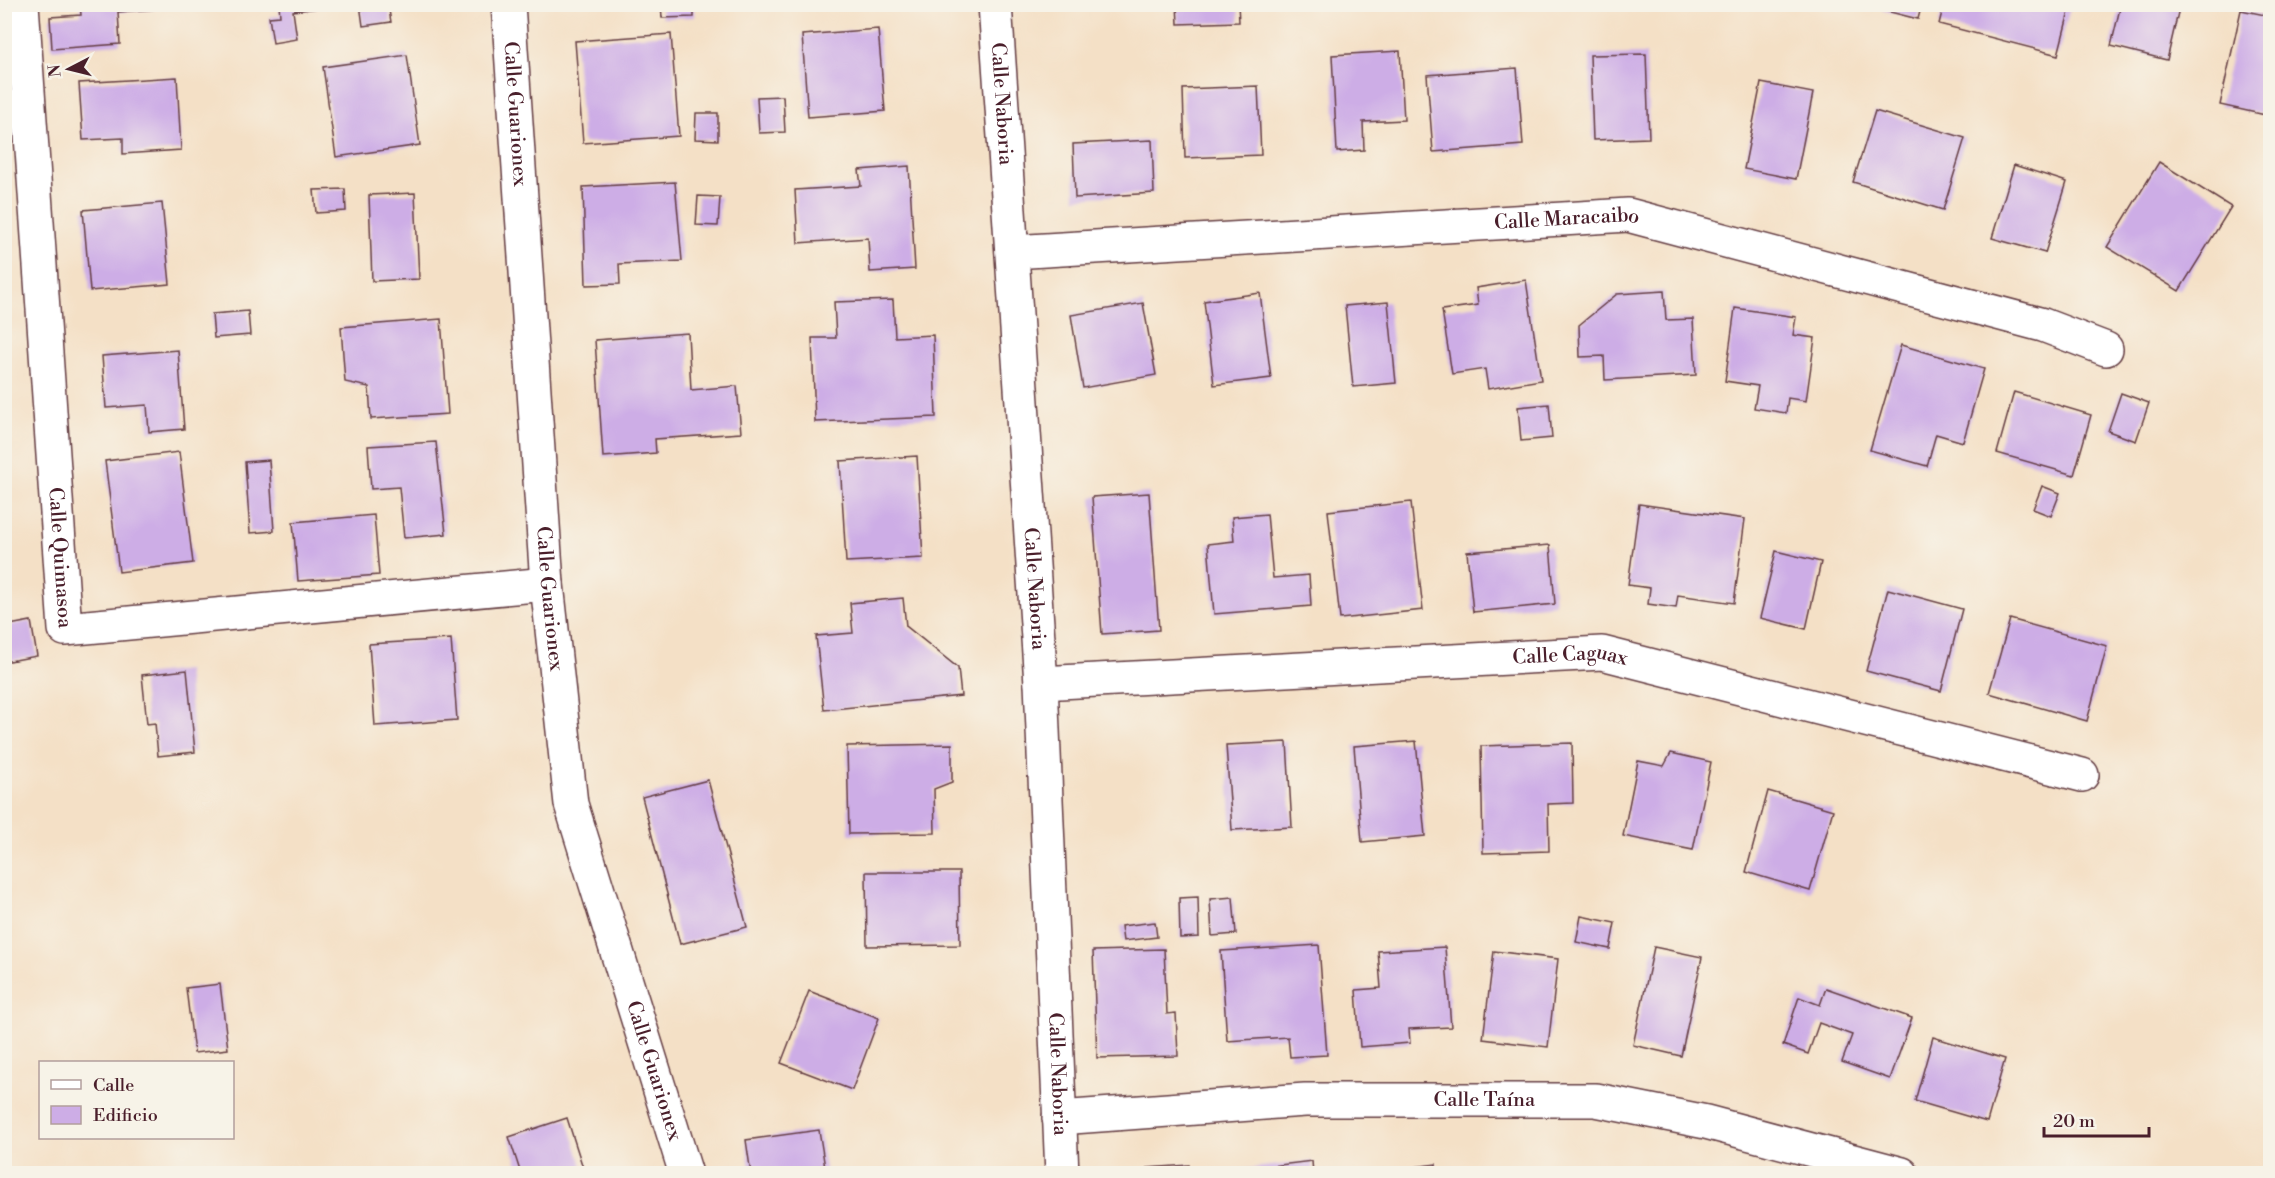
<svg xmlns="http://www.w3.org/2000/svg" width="2275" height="1178" viewBox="0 0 2275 1178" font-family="'Libre Bodoni',serif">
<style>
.building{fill:#cdade6}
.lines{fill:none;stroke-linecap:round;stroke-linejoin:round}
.minor-casing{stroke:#643c42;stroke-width:36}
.minor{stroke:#fff;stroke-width:33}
.labels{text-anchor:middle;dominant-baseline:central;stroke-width:5;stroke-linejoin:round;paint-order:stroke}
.street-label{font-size:20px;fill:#4a1f2b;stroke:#f7f3e8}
</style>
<rect width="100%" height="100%" fill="#f7f3e8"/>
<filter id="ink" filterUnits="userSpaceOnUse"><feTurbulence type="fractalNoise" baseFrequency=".0167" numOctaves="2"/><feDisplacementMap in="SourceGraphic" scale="12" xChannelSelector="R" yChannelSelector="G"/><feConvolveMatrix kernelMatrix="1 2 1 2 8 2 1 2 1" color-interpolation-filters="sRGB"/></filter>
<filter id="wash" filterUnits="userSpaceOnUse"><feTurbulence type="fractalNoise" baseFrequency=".008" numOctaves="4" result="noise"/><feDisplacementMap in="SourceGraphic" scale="24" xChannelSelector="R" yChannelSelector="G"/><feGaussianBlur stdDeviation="1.35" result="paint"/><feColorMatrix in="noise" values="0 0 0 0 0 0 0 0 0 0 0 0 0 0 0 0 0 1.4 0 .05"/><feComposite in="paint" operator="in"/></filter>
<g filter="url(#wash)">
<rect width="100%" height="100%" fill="#f4e0c6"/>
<g id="blocks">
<g class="building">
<path d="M 80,4 L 183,4 L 183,7 L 118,12 L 120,44 L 52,49 L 50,17 L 81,15 Z"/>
<path d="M 279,4 L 335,4 L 335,6 L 293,11 L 297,39 L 273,43 L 269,17 L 280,16 Z"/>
<path d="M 360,4 L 388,4 L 391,22 L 363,26 Z"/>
<path d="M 661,4 L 694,4 L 694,17 L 662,18 Z"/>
<path d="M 1177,4 L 1238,4 L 1239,22 L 1178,24 Z"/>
<path d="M 1883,4 L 1922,4 L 1918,19 L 1882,10 Z"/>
<path d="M 1944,4 L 2071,4 L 2058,55 L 1939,24 Z"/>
<path d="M 2121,4 L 2180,4 L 2167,60 L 2111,46 Z"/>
<path d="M 2241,10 L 2270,16 L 2270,116 L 2220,105 Z"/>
<path d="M 878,29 L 885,111 L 808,117 L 802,35 Z"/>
<path d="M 671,34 L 679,136 L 583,143 L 575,41 Z"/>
<path d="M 1400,51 L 1404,120 L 1363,122 L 1364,150 L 1337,152 L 1332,55 Z"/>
<path d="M 1646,54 L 1649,138 L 1593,140 L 1590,55 Z"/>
<path d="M 407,55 L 420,145 L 336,157 L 323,67 Z"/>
<path d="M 1517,68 L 1523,145 L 1433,152 L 1427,75 Z"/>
<path d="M 177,77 L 181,150 L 123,154 L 123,138 L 83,140 L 79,83 Z"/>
<path d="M 1761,83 L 1813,93 L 1796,179 L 1744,169 Z"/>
<path d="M 1258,86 L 1261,155 L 1185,158 L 1183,89 Z"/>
<path d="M 783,96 L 785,132 L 759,133 L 757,97 Z"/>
<path d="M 1875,111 L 1965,138 L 1943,210 L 1853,182 Z"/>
<path d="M 696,113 L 718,113 L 718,140 L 695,139 Z"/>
<path d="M 1152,140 L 1154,193 L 1075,198 L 1073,144 Z"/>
<path d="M 2159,162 L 2231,207 L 2179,291 L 2107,247 Z"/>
<path d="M 2014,165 L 2067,182 L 2045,253 L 1992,238 Z"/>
<path d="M 909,166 L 915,269 L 870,272 L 868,238 L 798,243 L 795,190 L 861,186 L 859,170 Z"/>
<path d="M 675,182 L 682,261 L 619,264 L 620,284 L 586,285 L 583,187 Z"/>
<path d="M 345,189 L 346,211 L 316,213 L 314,190 Z"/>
<path d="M 415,193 L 419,279 L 372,281 L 369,195 Z"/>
<path d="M 698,196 L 720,197 L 718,226 L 696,225 Z"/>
<path d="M 162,203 L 170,284 L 90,291 L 83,210 Z"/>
<path d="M 1526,280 L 1541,380 L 1488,389 L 1485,369 L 1452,374 L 1442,310 L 1478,305 L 1476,288 Z"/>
<path d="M 1664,291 L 1666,320 L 1693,319 L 1696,375 L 1605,380 L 1604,356 L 1580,357 L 1579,325 L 1617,294 Z"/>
<path d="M 1260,293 L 1271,378 L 1214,385 L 1204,301 Z"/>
<path d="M 893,300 L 895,337 L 933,335 L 936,417 L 815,422 L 812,338 L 836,338 L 834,302 Z"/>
<path d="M 1388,302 L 1396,383 L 1353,387 L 1345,306 Z"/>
<path d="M 1143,303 L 1156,375 L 1083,388 L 1071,315 Z"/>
<path d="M 1735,308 L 1796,317 L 1793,335 L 1815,338 L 1806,401 L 1788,398 L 1786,413 L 1754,408 L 1758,386 L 1725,381 Z"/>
<path d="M 248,311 L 250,335 L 214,338 L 212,314 Z"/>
<path d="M 441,319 L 448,414 L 371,419 L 369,387 L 345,382 L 341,327 Z"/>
<path d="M 688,333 L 691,390 L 737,386 L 741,433 L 655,439 L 656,453 L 603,457 L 595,340 Z"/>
<path d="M 1901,345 L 1984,369 L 1963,442 L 1936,434 L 1927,466 L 1870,450 Z"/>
<path d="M 178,350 L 184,429 L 149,432 L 147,405 L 106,408 L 102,356 Z"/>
<path d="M 2014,392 L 2091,415 L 2074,475 L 1997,453 Z"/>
<path d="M 2121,393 L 2149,403 L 2136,441 L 2108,431 Z"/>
<path d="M 1549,404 L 1552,438 L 1521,441 L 1518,407 Z"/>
<path d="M 436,442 L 446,534 L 404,538 L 399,487 L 371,489 L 368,446 Z"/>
<path d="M 179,452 L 193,563 L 119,572 L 105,461 Z"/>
<path d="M 917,456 L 923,558 L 846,562 L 840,461 Z"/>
<path d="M 269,460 L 274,531 L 250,533 L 245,462 Z"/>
<path d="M 2042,486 L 2060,493 L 2051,516 L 2033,509 Z"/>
<path d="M 1149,493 L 1159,630 L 1102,634 L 1092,497 Z"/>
<path d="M 1411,502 L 1423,610 L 1340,619 L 1328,511 Z"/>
<path d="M 1639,504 L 1745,519 L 1734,603 L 1678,595 L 1676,608 L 1648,604 L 1650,588 L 1628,585 Z"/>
<path d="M 1267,514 L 1273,578 L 1309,575 L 1311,606 L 1214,614 L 1208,544 L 1234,541 L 1232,517 Z"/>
<path d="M 374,515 L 379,575 L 298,581 L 293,522 Z"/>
<path d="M 1550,545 L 1555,604 L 1473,612 L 1467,552 Z"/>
<path d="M 1776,551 L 1821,562 L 1806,629 L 1760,618 Z"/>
<path d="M 1888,589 L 1962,609 L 1941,691 L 1866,671 Z"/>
<path d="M 903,598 L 906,626 L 958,668 L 961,696 L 824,710 L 816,636 L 853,633 L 850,603 Z"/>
<path d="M 2010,619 L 2107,646 L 2087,721 L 1989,693 Z"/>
<path d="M 31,621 L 37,656 L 4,662 L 4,626 Z"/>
<path d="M 451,639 L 457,720 L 375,726 L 369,644 Z"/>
<path d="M 187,670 L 195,752 L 158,756 L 155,723 L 147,724 L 142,675 Z"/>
<path d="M 1416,741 L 1425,836 L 1362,842 L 1354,746 Z"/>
<path d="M 1287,742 L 1292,827 L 1232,830 L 1226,745 Z"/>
<path d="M 1572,743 L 1573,803 L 1548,804 L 1549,851 L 1483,853 L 1481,746 Z"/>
<path d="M 952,744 L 952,782 L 934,789 L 935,833 L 849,834 L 847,746 Z"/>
<path d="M 1671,753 L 1711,762 L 1693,850 L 1623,836 L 1638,761 L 1664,766 Z"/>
<path d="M 708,780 L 747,927 L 680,944 L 642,797 Z"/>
<path d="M 1768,791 L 1833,810 L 1810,891 L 1746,872 Z"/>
<path d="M 866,872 L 959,872 L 960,945 L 867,946 Z"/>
<path d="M 1198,897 L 1199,937 L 1180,938 L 1179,898 Z"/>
<path d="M 1233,897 L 1236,934 L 1212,936 L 1210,899 Z"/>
<path d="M 1581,916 L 1615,923 L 1610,949 L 1576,942 Z"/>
<path d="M 1155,922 L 1157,937 L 1123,941 L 1121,926 Z"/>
<path d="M 1319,945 L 1327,1055 L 1290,1057 L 1288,1037 L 1227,1041 L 1221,951 Z"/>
<path d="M 1445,947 L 1451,1027 L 1409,1029 L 1410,1043 L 1360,1047 L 1356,990 L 1381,988 L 1378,951 Z"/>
<path d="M 1654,947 L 1702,957 L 1681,1056 L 1633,1045 Z"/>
<path d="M 1164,949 L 1167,1014 L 1176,1013 L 1178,1056 L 1097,1058 L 1093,951 Z"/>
<path d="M 1494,951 L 1558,959 L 1548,1047 L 1483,1039 Z"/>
<path d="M 220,984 L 228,1049 L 194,1053 L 186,988 Z"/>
<path d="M 1826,988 L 1912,1018 L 1890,1079 L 1842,1062 L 1852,1035 L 1819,1023 L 1808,1054 L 1783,1045 L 1799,997 L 1820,1005 Z"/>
<path d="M 809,991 L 879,1018 L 852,1090 L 781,1063 Z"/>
<path d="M 1933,1037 L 2005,1059 L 1987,1122 L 1915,1101 Z"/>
<path d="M 567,1118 L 585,1174 L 521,1174 L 509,1137 Z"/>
<path d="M 819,1130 L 826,1174 L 751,1174 L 746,1140 Z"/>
<path d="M 1312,1161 L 1313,1174 L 1240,1174 L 1239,1170 Z"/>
<path d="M 1436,1164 L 1437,1174 L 1376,1174 L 1376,1172 Z"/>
<path d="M 1189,1165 L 1189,1174 L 1147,1174 L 1147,1168 Z"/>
</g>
</g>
</g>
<g filter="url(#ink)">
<use href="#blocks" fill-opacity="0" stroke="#643c42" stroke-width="1.5"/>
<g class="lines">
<g class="minor-casing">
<g id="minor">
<path id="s1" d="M 22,4 L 65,629 L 547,584"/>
<path id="s2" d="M 508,4 L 547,584 L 571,804 L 686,1174"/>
<path id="s3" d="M 995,4 L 1041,683 L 1062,1174"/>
<path id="s4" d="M 1012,252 L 1628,215 L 2043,325 L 2106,349"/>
<path id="s5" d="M 1041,683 L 1602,653 L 2082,775"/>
<path id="s6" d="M 1059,1118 L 1305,1100 L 1596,1100 L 1706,1122 L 1902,1174"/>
</g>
</g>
<use href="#minor" class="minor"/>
</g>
</g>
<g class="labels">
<g class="street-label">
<text stroke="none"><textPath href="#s3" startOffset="100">Calle Naboria</textPath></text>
<text stroke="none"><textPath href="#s2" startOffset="110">Calle Guarionex</textPath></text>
<text stroke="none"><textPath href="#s4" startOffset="556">Calle Maracaibo</textPath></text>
<text stroke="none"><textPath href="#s1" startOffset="555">Calle Quimasoa</textPath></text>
<text stroke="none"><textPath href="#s3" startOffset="586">Calle Naboria</textPath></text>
<text stroke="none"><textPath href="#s2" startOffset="596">Calle Guarionex</textPath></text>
<text stroke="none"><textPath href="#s5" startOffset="530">Calle Caguax</textPath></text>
<text stroke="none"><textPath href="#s2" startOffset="1082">Calle Guarionex</textPath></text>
<text stroke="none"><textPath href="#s3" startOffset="1072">Calle Naboria</textPath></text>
<text stroke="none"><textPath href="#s6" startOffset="426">Calle Taína</textPath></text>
</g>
</g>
<rect width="2275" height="1178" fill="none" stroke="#f7f3e8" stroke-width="24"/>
<rect x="39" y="1061" width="195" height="78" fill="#f7f3e8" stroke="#b29e9c" stroke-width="1.5"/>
<rect x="51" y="1080" width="30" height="9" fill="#ffffff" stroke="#b29e9c" stroke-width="1.5"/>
<text x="93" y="1091" font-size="18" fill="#4a1f2b">Calle</text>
<rect x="51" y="1106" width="30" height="18" fill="#cdade6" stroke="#b29e9c" stroke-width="1.5"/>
<text x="93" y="1121" font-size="18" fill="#4a1f2b">Edificio</text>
<g transform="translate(69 69) rotate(263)" stroke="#f7f3e8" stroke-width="4.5" paint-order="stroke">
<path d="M0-4.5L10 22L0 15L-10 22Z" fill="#4a1f2b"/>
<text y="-9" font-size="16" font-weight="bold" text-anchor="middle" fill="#4a1f2b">N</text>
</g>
<path d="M2044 1127v9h105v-9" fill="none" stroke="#4a1f2b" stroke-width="3"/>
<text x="2053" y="1127" font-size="18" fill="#4a1f2b" stroke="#f7f3e8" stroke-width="4.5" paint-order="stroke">20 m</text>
</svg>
